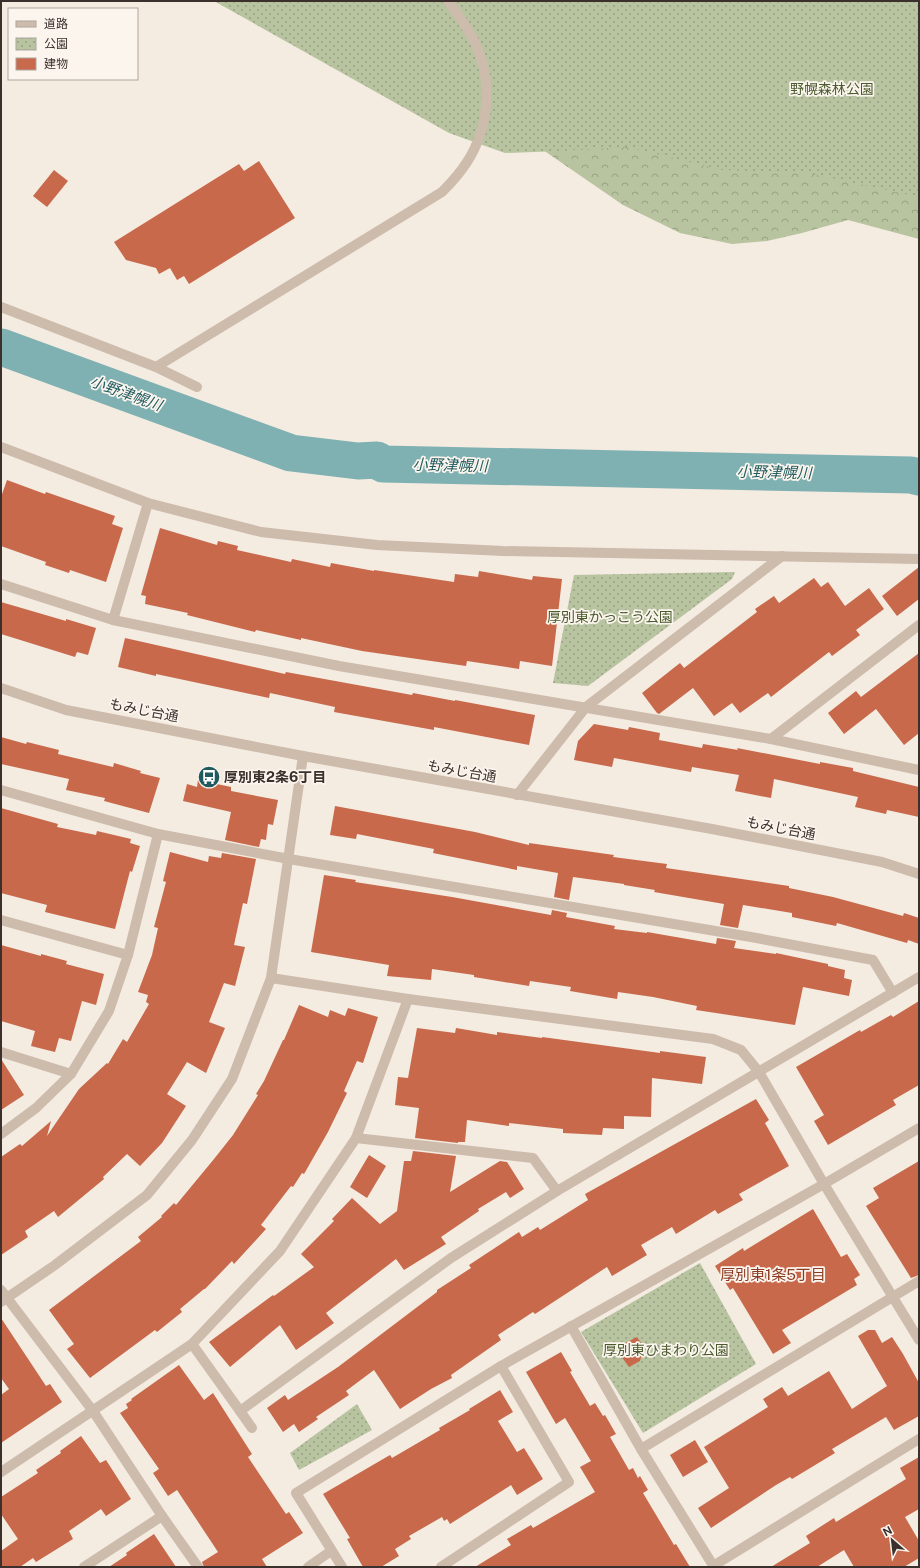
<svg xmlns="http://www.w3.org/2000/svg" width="920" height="1568" viewBox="0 0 920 1568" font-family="'Public Sans','Noto Sans JP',sans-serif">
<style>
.forest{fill:url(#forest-crowns)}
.park{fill:url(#park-dots)}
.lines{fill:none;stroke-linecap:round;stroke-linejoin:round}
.river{stroke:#7fb0b2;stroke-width:37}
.building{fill:#c8694b}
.minor{stroke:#cdbbac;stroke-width:10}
.tertiary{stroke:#cdbbac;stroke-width:10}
.labels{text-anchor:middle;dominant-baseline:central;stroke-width:3.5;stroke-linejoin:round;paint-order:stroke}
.park-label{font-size:14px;fill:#4a5a2e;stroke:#fbf5ee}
.street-label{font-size:14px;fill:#3b302b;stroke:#fbf5ee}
.poi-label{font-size:14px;font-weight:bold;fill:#3b302b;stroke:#fbf5ee;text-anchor:start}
.water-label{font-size:15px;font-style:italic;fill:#1f5a5e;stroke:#fbf5ee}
.neighbourhood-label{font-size:15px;fill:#8c3b22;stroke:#fbf5ee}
</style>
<defs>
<pattern id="forest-crowns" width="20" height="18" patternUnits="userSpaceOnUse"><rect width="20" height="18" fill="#b8c4a0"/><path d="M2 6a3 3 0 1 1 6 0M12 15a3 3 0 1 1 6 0" fill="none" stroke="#97a083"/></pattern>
<pattern id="park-dots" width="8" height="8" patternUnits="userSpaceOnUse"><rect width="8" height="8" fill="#b8c4a0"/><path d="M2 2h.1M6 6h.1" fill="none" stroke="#97a083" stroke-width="1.8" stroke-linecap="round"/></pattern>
</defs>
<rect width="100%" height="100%" fill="#f4ebe1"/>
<path class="forest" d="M 919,21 L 919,239 L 848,220 L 802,233 L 767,241 L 732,244 L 680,233 L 623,205 L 530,141 Z"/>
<g class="park">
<path d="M 214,1 L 919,1 L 919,197 L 808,173 L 722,170 L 628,147 L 560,151 L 505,153 L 449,133 Z"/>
<path d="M 735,572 L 732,579 L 588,686 L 553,683 L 574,575 Z"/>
<path d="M 700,1263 L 756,1364 L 643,1433 L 581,1332 Z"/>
<path d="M 357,1404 L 372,1430 L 299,1470 L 290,1453 Z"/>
</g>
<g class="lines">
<path class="river" d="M 1,347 L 291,453 L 358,461 L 377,460 L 383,464 L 911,475 L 919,477"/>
</g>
<g class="building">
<path d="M 259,161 L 295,218 L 189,284 L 184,276 L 177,280 L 170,268 L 159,274 L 156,268 L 126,260 L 114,242 L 239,164 L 244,171 Z"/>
<path d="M 54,170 L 68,181 L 47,207 L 33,196 Z"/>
<path d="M 7,480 L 45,494 L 46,492 L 115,516 L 112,524 L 123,528 L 106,582 L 70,570 L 69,573 L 45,565 L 46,562 L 1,546 L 1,497 Z"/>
<path d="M 160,528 L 217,545 L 218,541 L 238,546 L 237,550 L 291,562 L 292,559 L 330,567 L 331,563 L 374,571 L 374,570 L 454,582 L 455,574 L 478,577 L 479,571 L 532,580 L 533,576 L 562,579 L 552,666 L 520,661 L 519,669 L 467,661 L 466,666 L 362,651 L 301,638 L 301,640 L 256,630 L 255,632 L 187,615 L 188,613 L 145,604 L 146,596 L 141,595 Z"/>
<path d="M 919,567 L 919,599 L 897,616 L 882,596 Z"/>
<path d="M 814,578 L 821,587 L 828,582 L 845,606 L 869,588 L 884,609 L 856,630 L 860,635 L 832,656 L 829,652 L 771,697 L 768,693 L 740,713 L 732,703 L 714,716 L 693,688 L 659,714 L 657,713 L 642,693 L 680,663 L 684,668 L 757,612 L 755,609 L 774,596 L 779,603 Z"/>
<path d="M 1,602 L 66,621 L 66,619 L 96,628 L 88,655 L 77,652 L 75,657 L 1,634 Z"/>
<path d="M 125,638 L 285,674 L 286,672 L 412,695 L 413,693 L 455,701 L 455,700 L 535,715 L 529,745 L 434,727 L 434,730 L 334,712 L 335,707 L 270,693 L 269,698 L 156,674 L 156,676 L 118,667 Z"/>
<path d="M 919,653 L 919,733 L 904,745 L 876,709 L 844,734 L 828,713 L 856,691 L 861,697 Z"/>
<path d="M 594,724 L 628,730 L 629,727 L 660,733 L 659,740 L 702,748 L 703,744 L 738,750 L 737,748 L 820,764 L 820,762 L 853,768 L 853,771 L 919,787 L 919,817 L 887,810 L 886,814 L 855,807 L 858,797 L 774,779 L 771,798 L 735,791 L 739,775 L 692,767 L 691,772 L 614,758 L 612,767 L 574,760 L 578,741 Z"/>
<path d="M 1,737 L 26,744 L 27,742 L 59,750 L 58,754 L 113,767 L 114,763 L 141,771 L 140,773 L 160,778 L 149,813 L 104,801 L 105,798 L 66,790 L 69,779 L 1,764 Z"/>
<path d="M 198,780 L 231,787 L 231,791 L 278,800 L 273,825 L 268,824 L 266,840 L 261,839 L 259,847 L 225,840 L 231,812 L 183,801 L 187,784 L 197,787 Z"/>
<path d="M 335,806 L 475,832 L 529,845 L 529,843 L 614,855 L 613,857 L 667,864 L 666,868 L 789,886 L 789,888 L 833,897 L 903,916 L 904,913 L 919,918 L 919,944 L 908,940 L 907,943 L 837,923 L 836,926 L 792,917 L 792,913 L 743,905 L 738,928 L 720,925 L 724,904 L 654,892 L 655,890 L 624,885 L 624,884 L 573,877 L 569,900 L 554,897 L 558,873 L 517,866 L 517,870 L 433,853 L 434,849 L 357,834 L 356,839 L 330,835 Z"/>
<path d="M 1,808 L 58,824 L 57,827 L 96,835 L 97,831 L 131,839 L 130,843 L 140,846 L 132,872 L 130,871 L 115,929 L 45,912 L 47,905 L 1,893 Z"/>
<path d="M 170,852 L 208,862 L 209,856 L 221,858 L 222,853 L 256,859 L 247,904 L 243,903 L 234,945 L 245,947 L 235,986 L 224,983 L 209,1022 L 225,1028 L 206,1073 L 187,1062 L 167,1094 L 186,1106 L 162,1143 L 140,1166 L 127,1154 L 103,1177 L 104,1179 L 58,1217 L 54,1211 L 25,1231 L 28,1237 L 1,1255 L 1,1157 L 20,1144 L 22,1146 L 51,1121 L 47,1136 L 79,1089 L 107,1063 L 108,1064 L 123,1039 L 127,1042 L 149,1004 L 146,1002 L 148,995 L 138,992 L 152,955 L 158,928 L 154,927 L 166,882 L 163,881 Z"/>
<path d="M 324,875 L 356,880 L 355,882 L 452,897 L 551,915 L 552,910 L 567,913 L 566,917 L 615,926 L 614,929 L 647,933 L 647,932 L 716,944 L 717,938 L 736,941 L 734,948 L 776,954 L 776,953 L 828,964 L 828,966 L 845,970 L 844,978 L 852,980 L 849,996 L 803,987 L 795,1025 L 696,1010 L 697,1006 L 653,997 L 618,992 L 617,999 L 570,991 L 571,987 L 530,981 L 529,986 L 474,977 L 474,975 L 432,969 L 431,980 L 387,976 L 389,965 L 311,952 Z"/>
<path d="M 1,945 L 41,956 L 41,954 L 67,961 L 66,964 L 104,974 L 96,1005 L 82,1001 L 71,1041 L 59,1038 L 55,1052 L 31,1046 L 35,1031 L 1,1021 Z"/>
<path d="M 919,1001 L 919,1085 L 893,1100 L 896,1105 L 828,1145 L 814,1121 L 824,1115 L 796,1067 L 860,1030 L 861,1032 L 891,1015 L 893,1017 Z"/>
<path d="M 299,1005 L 328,1017 L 330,1010 L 345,1016 L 348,1008 L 378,1017 L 363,1063 L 357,1061 L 344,1091 L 347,1093 L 328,1132 L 304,1174 L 302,1173 L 293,1187 L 291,1186 L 261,1225 L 266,1229 L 234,1264 L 232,1261 L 205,1289 L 204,1289 L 180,1309 L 182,1312 L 157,1332 L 155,1330 L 90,1378 L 67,1349 L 74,1344 L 49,1310 L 141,1241 L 138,1237 L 162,1217 L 161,1216 L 174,1203 L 176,1205 L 214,1159 L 233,1135 L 258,1095 L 256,1094 L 264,1081 L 283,1040 L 284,1040 Z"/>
<path d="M 417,1028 L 455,1033 L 456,1028 L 497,1035 L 497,1032 L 542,1038 L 542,1037 L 660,1053 L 660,1051 L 706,1057 L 702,1084 L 652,1078 L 651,1117 L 624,1116 L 624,1129 L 603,1128 L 602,1135 L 563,1133 L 563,1129 L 509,1123 L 509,1126 L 467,1120 L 465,1142 L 458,1142 L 458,1143 L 415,1138 L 419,1108 L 395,1105 L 398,1077 L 408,1078 Z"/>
<path d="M 1,1059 L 24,1095 L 1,1110 Z"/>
<path d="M 756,1099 L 769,1120 L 765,1123 L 789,1166 L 739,1194 L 743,1200 L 718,1214 L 715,1210 L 676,1234 L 672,1227 L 641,1245 L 647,1255 L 612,1276 L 607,1267 L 535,1314 L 533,1312 L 498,1335 L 501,1340 L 451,1375 L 452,1378 L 431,1389 L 400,1409 L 374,1370 L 346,1391 L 349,1395 L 316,1417 L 318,1419 L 299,1432 L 294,1424 L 283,1432 L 267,1408 L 285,1395 L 288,1400 L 338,1367 L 437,1292 L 437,1290 L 471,1268 L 469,1265 L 519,1232 L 522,1237 L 538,1227 L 540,1230 L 588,1200 L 585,1194 Z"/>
<path d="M 413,1151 L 456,1156 L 450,1192 L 500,1161 L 507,1162 L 524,1189 L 510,1198 L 506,1192 L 478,1209 L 479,1211 L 441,1237 L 446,1244 L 404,1270 L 396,1259 L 326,1313 L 334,1323 L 296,1350 L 280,1325 L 230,1367 L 209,1342 L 273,1295 L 274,1296 L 314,1267 L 301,1254 L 334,1221 L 332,1219 L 352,1198 L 380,1224 L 397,1211 L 404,1161 L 411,1161 Z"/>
<path d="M 369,1155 L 386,1166 L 367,1198 L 350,1187 Z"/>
<path d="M 919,1161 L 919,1275 L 911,1278 L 866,1206 L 879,1198 L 873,1188 Z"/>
<path d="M 813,1209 L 841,1257 L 847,1254 L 860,1275 L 854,1279 L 857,1285 L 782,1330 L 791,1343 L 773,1354 L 733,1288 L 730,1290 L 715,1266 L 743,1248 L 744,1251 Z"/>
<path d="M 1,1318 L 46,1386 L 50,1384 L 62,1402 L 1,1443 L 1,1395 L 9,1389 L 1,1378 Z"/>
<path d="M 868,1330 L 875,1330 L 882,1343 L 892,1337 L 903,1354 L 919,1383 L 919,1416 L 894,1430 L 886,1417 L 832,1449 L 835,1453 L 792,1479 L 790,1477 L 776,1485 L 711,1528 L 698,1508 L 729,1488 L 704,1447 L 768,1407 L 763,1399 L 782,1387 L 788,1396 L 829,1371 L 852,1409 L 887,1386 L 858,1336 Z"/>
<path d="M 637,1337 L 644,1347 L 640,1361 L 629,1367 L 621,1356 L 625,1343 Z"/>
<path d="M 561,1352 L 572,1371 L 570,1372 L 590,1406 L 595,1403 L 603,1416 L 605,1415 L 616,1434 L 610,1437 L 629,1470 L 633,1468 L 638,1478 L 640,1476 L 648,1490 L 643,1493 L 674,1545 L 676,1544 L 690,1567 L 475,1567 L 511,1545 L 507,1539 L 531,1525 L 533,1528 L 595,1492 L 580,1467 L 591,1461 L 565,1418 L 556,1424 L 526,1372 Z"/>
<path d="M 179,1365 L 204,1400 L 213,1393 L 252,1454 L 248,1457 L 286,1514 L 289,1512 L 303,1533 L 262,1559 L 267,1567 L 204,1567 L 202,1562 L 218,1552 L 177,1490 L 168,1496 L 153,1473 L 159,1469 L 120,1413 L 128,1408 L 126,1404 L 132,1400 L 131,1399 Z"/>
<path d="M 500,1390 L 513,1412 L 498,1421 L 517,1452 L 524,1448 L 543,1479 L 517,1495 L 511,1485 L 450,1524 L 447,1519 L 444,1521 L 442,1517 L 409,1536 L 411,1539 L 395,1549 L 399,1556 L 381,1567 L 363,1567 L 347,1539 L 350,1538 L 323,1494 L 390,1455 L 392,1458 L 440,1430 L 439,1428 L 470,1410 L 469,1409 Z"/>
<path d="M 81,1436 L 100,1463 L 106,1460 L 131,1499 L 106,1516 L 101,1509 L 69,1531 L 73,1539 L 36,1562 L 33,1558 L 20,1567 L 1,1567 L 1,1551 L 18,1539 L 1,1514 L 1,1497 L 38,1473 L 36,1470 L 61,1453 L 60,1451 Z"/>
<path d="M 695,1440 L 708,1462 L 683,1477 L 670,1455 Z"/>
<path d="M 919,1457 L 919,1509 L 905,1517 L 919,1541 L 919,1558 L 904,1567 L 854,1567 L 844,1550 L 817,1567 L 771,1567 L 810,1543 L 806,1536 L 834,1518 L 836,1522 L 906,1479 L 900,1468 Z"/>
<path d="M 154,1534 L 176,1567 L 109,1567 L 127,1555 L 126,1553 Z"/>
</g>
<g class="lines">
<g class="minor">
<path d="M 1,307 L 156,367 L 197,387"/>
<path d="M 156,367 L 442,192 C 451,183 460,173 467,162 C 489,128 493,82 476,45 C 469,29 458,15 448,1"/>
<path d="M 1,447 L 148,503 L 261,532 L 377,545 L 503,551 L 919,559"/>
<path d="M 1,584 L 113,620 L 339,666 L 771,739 L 919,770"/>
<path d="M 113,620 L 148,503"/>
<path d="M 771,739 L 919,625"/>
<path d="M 1,790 L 158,834 L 289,859 L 751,937 L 873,960 L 893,993"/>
<path d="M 517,795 L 586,707 L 782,556"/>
<path d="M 1,920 L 128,955"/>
<path d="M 271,978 L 408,999 L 713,1039 L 741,1050 L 759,1072 L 824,1184 L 919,1340"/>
<path d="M 1,1052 L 71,1074"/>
<path d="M 1,1134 L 36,1108 L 71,1074 L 109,1011 L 128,955 L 158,834"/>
<path d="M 356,1138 L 533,1158 L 557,1191"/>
<path d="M 1,1290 L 93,1411 L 162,1516 L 198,1567"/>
<path d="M 1,1302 L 55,1265 L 147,1195 L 192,1140 L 232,1079 L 271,978 L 303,756"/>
<path d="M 571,1326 L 641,1449 L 714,1567"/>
<path d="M 192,1344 L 240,1411 L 451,1258 L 557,1191 L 919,977"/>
<path d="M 240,1411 L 252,1428"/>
<path d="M 641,1449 L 919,1281"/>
<path d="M 1,1472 L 192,1344 L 280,1251 L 356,1138 L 408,999"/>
<path d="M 713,1566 L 919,1439"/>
<path d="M 84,1567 L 162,1516"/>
<path d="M 308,1567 L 331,1551"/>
<path d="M 342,1567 L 296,1493 L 501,1366 L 824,1184 L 919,1128"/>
<path d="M 441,1567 L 569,1482 L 501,1366"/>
</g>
<path class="tertiary" d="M 1,688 L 66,710 L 303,756 L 712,829 L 882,862 L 919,874"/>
</g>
<defs>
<g id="bus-disc" transform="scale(1.15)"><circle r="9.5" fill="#1f5a5e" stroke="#fbf5ee"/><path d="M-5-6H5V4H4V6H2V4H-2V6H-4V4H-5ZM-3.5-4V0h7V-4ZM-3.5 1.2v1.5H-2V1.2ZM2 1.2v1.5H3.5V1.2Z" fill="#fff"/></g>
</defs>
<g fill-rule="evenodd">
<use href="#bus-disc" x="209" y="777"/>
</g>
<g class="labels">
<g class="park-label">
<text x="832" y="89">野幌森林公園</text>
<text x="610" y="617">厚別東かっこう公園</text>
<text x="666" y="1350">厚別東ひまわり公園</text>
</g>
<g class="street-label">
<text transform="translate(144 710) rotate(11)">もみじ台通</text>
<text transform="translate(462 771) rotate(10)">もみじ台通</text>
<text transform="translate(781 828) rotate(11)">もみじ台通</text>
</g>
<g class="poi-label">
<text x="224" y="777">厚別東2条6丁目</text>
</g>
<g class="water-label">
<text transform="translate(126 393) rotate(20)">小野津幌川</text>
<text transform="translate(450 465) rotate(1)">小野津幌川</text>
<text transform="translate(774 472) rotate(1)">小野津幌川</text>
</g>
<g class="neighbourhood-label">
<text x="773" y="1274">厚別東1条5丁目</text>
</g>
</g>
<rect width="920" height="1568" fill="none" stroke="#3b302b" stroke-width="4"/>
<rect x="8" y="8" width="130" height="72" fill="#fbf5ee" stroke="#aea6a0"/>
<rect x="16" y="21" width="20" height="6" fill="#cdbbac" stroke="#aea6a0"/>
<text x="44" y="28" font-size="12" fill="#3b302b">道路</text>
<rect x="16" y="38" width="20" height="12" fill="url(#park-dots)" stroke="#aea6a0"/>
<text x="44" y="48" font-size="12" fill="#3b302b">公園</text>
<rect x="16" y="58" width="20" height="12" fill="#c8694b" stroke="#aea6a0"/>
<text x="44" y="68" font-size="12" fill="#3b302b">建物</text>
<g transform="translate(892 1540) rotate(332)" stroke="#fbf5ee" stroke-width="3" paint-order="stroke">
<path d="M0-3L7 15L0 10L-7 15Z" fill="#3b302b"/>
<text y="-6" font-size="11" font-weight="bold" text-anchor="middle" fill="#3b302b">N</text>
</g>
</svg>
